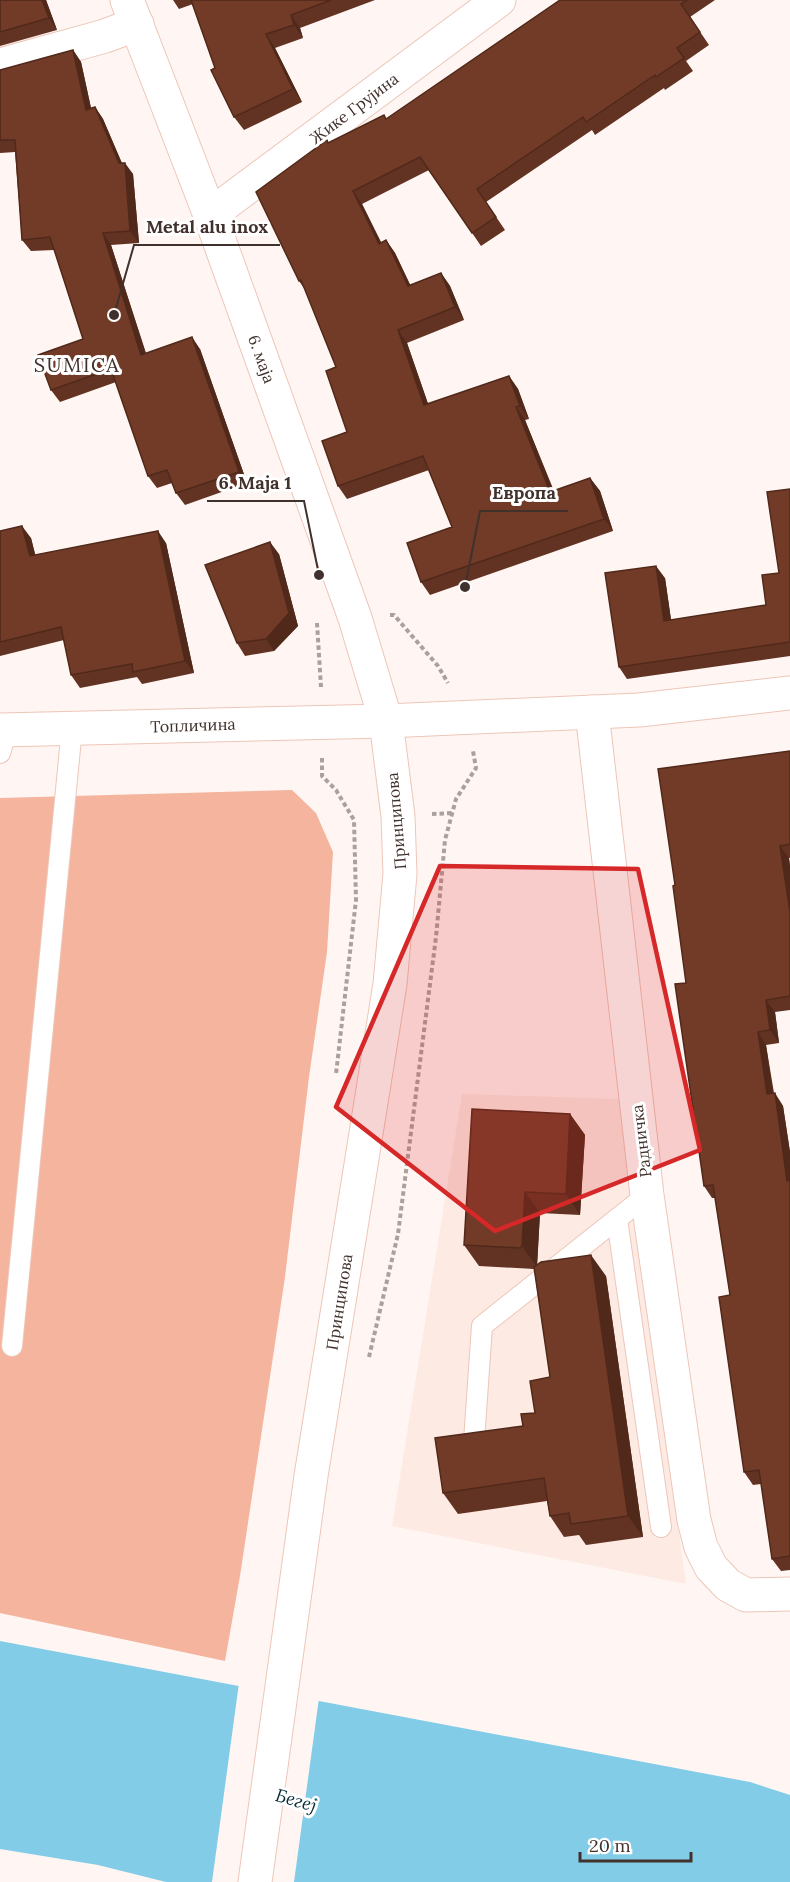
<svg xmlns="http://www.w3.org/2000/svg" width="790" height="1882" viewBox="0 0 790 1882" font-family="Lora,serif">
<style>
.built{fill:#fdeae3}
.forest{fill:#f5b49d}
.water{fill:#82cce7}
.pier{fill:#fff6f3}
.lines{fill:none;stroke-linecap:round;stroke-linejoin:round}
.service-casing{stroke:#edc6b8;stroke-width:22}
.minor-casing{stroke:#edc6b8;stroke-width:35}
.tertiary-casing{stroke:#edc6b8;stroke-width:35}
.path{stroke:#aca09d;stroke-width:4;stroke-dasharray:4.5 3;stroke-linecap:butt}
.service{stroke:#fff;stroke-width:20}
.minor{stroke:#fff;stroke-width:33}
.tertiary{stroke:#fff;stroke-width:33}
.wall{fill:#623322}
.shaded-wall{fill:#50291b}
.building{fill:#723b27;stroke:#50291b;stroke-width:1.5}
.marked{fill:#d62828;fill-opacity:0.2;stroke:#d62828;stroke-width:4.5;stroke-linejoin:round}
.labels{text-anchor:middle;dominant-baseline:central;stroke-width:6;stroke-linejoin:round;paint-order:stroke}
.street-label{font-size:16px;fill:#41312c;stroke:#fff}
.water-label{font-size:18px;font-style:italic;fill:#092e39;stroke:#fff}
.quarter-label{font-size:20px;letter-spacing:1.5px;fill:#41312c;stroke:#fff}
.leader{fill:none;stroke:#41312c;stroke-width:2}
.callout-dot{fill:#41312c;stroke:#fff;stroke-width:2}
.callout-label{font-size:18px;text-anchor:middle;font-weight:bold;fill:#41312c;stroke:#fff;stroke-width:6;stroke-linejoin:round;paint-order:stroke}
</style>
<rect width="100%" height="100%" fill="#fff6f3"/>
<path class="built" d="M 462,1094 L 619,1099 L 686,1584 L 392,1526 Z"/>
<path class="forest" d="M 292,790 L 316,813 L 333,852 L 327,952 L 309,1077 L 285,1277 L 240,1576 L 225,1661 L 0,1613 L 0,798 Z"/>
<path class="water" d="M 0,1641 L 750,1782 L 790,1795 L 790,1882 L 166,1882 L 98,1865 L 0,1849 Z"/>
<path class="pier" d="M 239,1683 L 319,1698 L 294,1882 L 212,1882 Z"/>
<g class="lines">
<g class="service-casing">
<g id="service">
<path d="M 0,753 L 7,730"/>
<path d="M 617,1219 L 661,1527"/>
<path d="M 12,1346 L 72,728"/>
<path d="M 474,1441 L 482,1326 L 647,1195"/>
</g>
</g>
<g class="minor-casing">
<g id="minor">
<path d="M 0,65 L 105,36 L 137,24"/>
<path d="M 210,215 L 499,0"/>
<path d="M 592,712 L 647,1195 L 694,1520 L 701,1547 L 711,1567 L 728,1585 L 746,1595 L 790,1594"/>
<path d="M 0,730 L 386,721 L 639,710 L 790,693"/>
</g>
</g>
<g class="tertiary-casing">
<path id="tertiary" d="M 127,0 L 210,215 L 355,618 L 386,721 L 398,816 L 400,874 L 390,984 L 311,1476 L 255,1882"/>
</g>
<g class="path">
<path d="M 390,615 L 394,615 L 438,666 L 448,683"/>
<path d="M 317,623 L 321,687"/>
<path d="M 322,758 L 322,776 L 336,790 L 354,820 L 356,900 L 336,1074"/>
<path d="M 432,814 L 453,813"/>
<path d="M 369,1357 L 398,1234 L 436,937 L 445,840 L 456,799 L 476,768 L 473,751"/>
</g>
<use href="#service" class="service"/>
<use href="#minor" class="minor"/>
<use href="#tertiary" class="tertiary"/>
</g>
<g class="wall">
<path d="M 0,0 L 46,0 L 57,30 L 0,46 Z"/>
<path d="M 173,0 L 375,0 L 300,28 L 303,38 L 275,48 L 302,102 L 244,130 L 234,117 L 215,68 L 193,4 L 179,9 Z"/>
<path d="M 560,0 L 715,0 L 690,17 L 709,45 L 686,61 L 693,71 L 665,90 L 664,88 L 595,135 L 592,130 L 486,202 L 505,230 L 481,246 L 429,170 L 362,204 L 381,243 L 386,240 L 395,253 L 410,285 L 441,273 L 450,286 L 464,320 L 407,343 L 428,404 L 509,376 L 518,389 L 529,419 L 525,420 L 554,491 L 590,478 L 600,491 L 613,531 L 430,595 L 421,582 L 452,527 L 429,470 L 347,499 L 338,486 L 347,432 L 336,367 L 306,291 L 299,281 L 329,143 L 386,119 Z"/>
<path d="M 73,50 L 81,62 L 91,108 L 95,107 L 103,119 L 122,163 L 133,174 L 139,243 L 111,245 L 146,353 L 200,349 L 247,483 L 185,505 L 176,493 L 172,483 L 157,488 L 148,476 L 116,382 L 60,402 L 51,390 L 83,339 L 54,250 L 31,251 L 22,240 L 15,152 L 0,153 L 0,70 Z"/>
<path d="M 790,489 L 790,656 L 627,679 L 619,667 L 665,578 L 671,620 L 766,605 L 779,573 Z"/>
<path d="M 0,531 L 31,538 L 35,555 L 166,543 L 194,673 L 142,684 L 137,677 L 80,688 L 71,675 L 64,640 L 0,656 Z"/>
<path d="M 279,554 L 298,626 L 274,651 L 245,656 L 237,643 Z"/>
<path d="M 790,751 L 790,858 L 789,858 L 790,866 L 790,1010 L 775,1012 L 779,1043 L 766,1045 L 774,1093 L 783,1106 L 790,1152 L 790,1570 L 781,1571 L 772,1559 L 761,1484 L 753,1485 L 744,1472 L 730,1295 L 715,1198 L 712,1198 L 704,1186 L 686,983 L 675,885 Z"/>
<path d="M 570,1114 L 585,1135 L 580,1215 L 540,1213 L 537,1265 L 606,1276 L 643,1537 L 586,1545 L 579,1535 L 564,1537 L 550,1516 L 547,1501 L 458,1514 L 443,1493 L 523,1426 L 535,1413 L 550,1377 L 534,1269 L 479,1266 L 464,1245 Z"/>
</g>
<g class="shaded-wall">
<path d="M 42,0 L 46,0 L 57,30 L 49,18 Z"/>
<path d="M 291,15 L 300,28 L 303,38 L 294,25 Z"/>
<path d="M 266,34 L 275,48 L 302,102 L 293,89 Z"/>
<path d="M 73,50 L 81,62 L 94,122 L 86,110 Z"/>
<path d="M 95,107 L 103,119 L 125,171 L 125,163 L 133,174 L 139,243 L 130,231 L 119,163 Z"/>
<path d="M 353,191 L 362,204 L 388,256 L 379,244 Z"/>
<path d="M 103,233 L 111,245 L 150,367 L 141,355 Z"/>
<path d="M 386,240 L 395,253 L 417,299 L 408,286 Z"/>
<path d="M 441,273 L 450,286 L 464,320 L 455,307 Z"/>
<path d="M 398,330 L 407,343 L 433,418 L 424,405 Z"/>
<path d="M 192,337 L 200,349 L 247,483 L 239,472 Z"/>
<path d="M 509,376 L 518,389 L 529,419 L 520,406 Z"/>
<path d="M 516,407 L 525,420 L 559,505 L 550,492 Z"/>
<path d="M 590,478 L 600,491 L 613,531 L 604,519 Z"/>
<path d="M 22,526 L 31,538 L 39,569 L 30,556 Z"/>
<path d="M 158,531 L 166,543 L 194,673 L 185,661 Z"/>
<path d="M 270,542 L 279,554 L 298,626 L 274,651 L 266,639 Z"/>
<path d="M 656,566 L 665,578 L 673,633 L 664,621 Z"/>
<path d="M 780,846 L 789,858 L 790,866 L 790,912 Z"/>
<path d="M 766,1000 L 775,1012 L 779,1043 L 770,1030 Z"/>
<path d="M 758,1032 L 766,1045 L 775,1107 L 767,1094 Z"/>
<path d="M 775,1093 L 783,1106 L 790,1152 L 790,1185 L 787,1181 Z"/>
<path d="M 570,1114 L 585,1135 L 580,1215 L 566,1194 Z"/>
<path d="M 525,1192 L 540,1213 L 537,1267 L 522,1246 Z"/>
<path d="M 591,1255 L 606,1276 L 643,1537 L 628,1516 Z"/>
</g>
<g class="building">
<path d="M 0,0 L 42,0 L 49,18 L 0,32 Z"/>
<path d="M 191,0 L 331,0 L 291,15 L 294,25 L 266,34 L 293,89 L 234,117 L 211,70 L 215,68 Z"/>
<path d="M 560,0 L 687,0 L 681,4 L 700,32 L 677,48 L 684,58 L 656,77 L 655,75 L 586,122 L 583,117 L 477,189 L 496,217 L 472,233 L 420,157 L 353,191 L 379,244 L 386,240 L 408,286 L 441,273 L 455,307 L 398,330 L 424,405 L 509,376 L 520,406 L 516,407 L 550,492 L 590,478 L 604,519 L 421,582 L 407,543 L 452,527 L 423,456 L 338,486 L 322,441 L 347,432 L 326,371 L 336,367 L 301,280 L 299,281 L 256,192 L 327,140 L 328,143 L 384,115 L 386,119 Z"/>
<path d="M 73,50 L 86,110 L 95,107 L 119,163 L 125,163 L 130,231 L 103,233 L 141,355 L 192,337 L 239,472 L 176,493 L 167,470 L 148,476 L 111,369 L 51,390 L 38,355 L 83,339 L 50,237 L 22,240 L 15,140 L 0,140 L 0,70 Z"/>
<path d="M 790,489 L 790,642 L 619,667 L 605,573 L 656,566 L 664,621 L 766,605 L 762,575 L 779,573 L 767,492 Z"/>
<path d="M 22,526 L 30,556 L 158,531 L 185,661 L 133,672 L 132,664 L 71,675 L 61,627 L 0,642 L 0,531 Z"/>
<path d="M 270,542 L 289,613 L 266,639 L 237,643 L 205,565 Z"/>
<path d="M 790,751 L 790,844 L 780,846 L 790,912 L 790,996 L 766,1000 L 770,1030 L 758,1032 L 767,1094 L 775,1093 L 787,1181 L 790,1180 L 790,1556 L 772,1559 L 759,1470 L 744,1472 L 719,1297 L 730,1295 L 713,1185 L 704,1186 L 675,984 L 686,983 L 673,886 L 675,885 L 658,769 Z"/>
<path d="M 472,1109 L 570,1114 L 566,1194 L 525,1192 L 522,1246 L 520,1248 L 464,1245 Z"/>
<path d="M 591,1255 L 628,1516 L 571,1524 L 569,1513 L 550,1516 L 544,1478 L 443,1493 L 435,1438 L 523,1426 L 521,1414 L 535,1413 L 530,1381 L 550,1377 L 534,1267 L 541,1262 Z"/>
</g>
<path class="marked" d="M 440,866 L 638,869 L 700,1150 L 495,1231 L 336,1107 Z"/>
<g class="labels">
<g class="street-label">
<text transform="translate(354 108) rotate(-37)">Жике Грујина</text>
<text transform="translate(262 359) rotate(70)">6. маја</text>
<text transform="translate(193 725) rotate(-2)">Топличина</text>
<text transform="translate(396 821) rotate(-95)">Принципова</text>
<text transform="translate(641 1141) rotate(-97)">Радничка</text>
<text transform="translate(339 1302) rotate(-81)">Принципова</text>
</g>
<g class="water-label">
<text transform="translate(296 1800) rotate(16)">Бегеј</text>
</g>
<g class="quarter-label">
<text x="77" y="364">SUMICA</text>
</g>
</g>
<path class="leader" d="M114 315L134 245H280M319 575L304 501H207M465 587L480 511H568"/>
<g class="callout-dot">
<circle cx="114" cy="315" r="6"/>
<circle cx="319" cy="575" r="6"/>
<circle cx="465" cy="587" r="6"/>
</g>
<g class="callout-label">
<text x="207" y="233">Metal alu inox</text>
<text x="255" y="489">6. Маја 1</text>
<text x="524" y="499">Европа</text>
</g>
<path d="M580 1852v9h111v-9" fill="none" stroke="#41312c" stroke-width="3"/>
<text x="589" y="1852" font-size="18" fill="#41312c" stroke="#ffffff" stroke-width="4.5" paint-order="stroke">20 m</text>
</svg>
